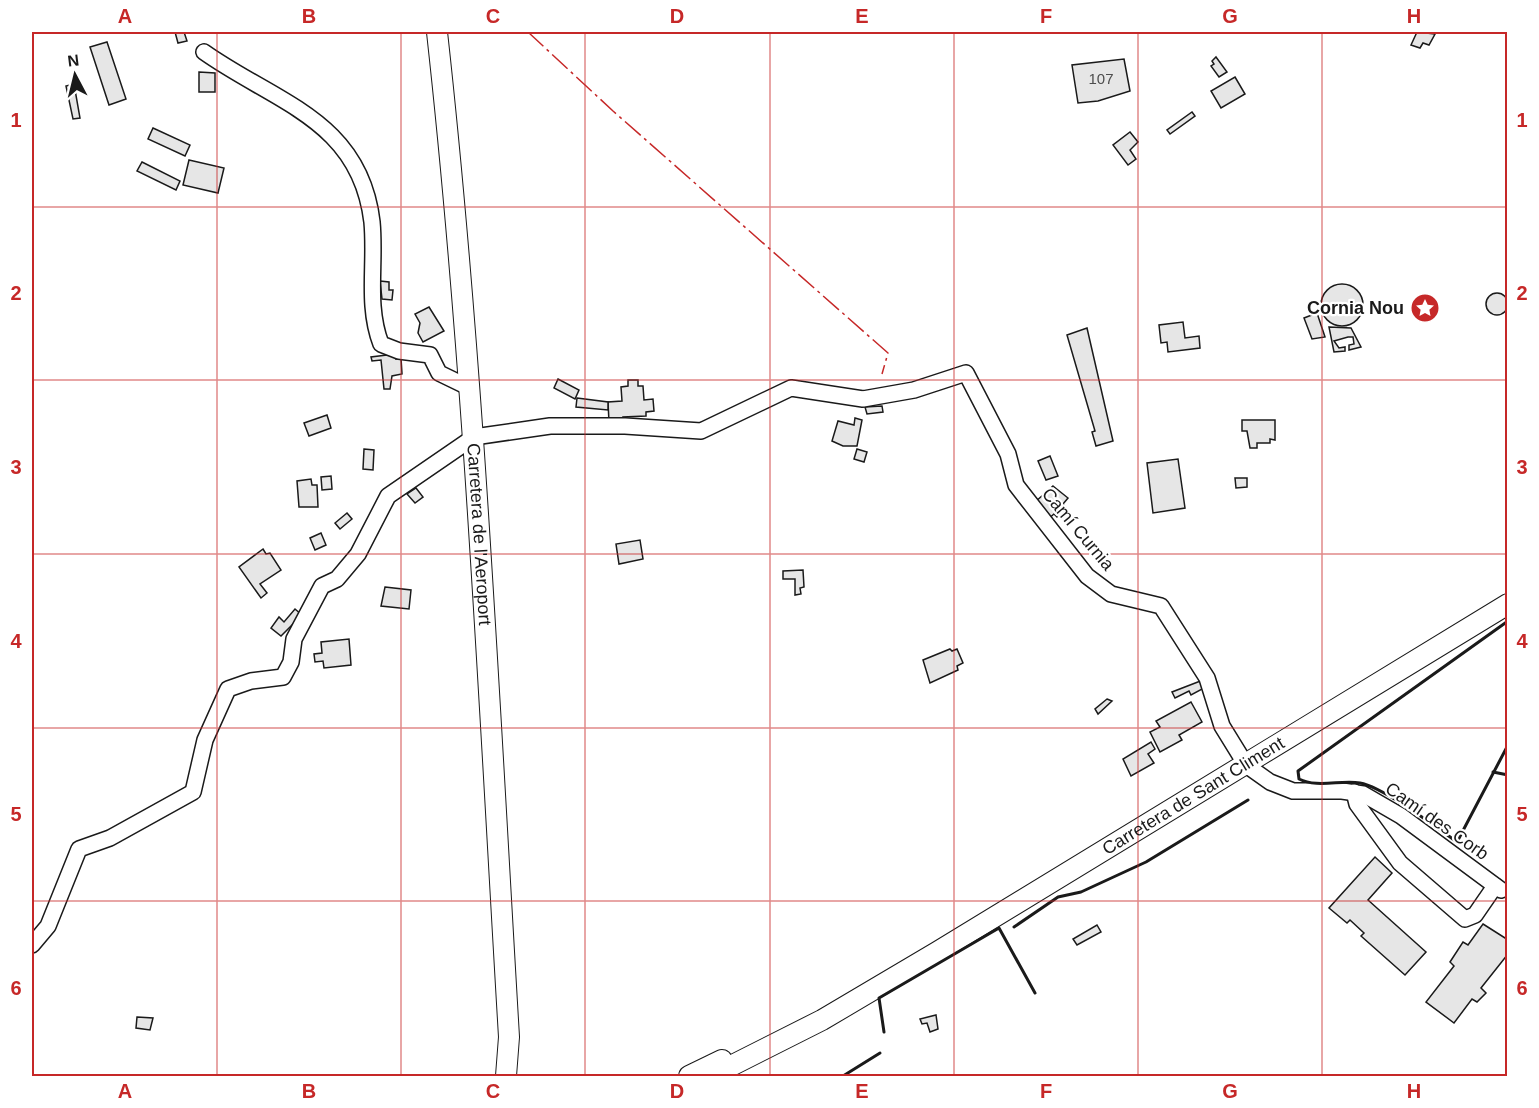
<svg xmlns="http://www.w3.org/2000/svg" width="1539" height="1108" viewBox="0 0 1539 1108" font-family="Arial,sans-serif">
<style>
.building{fill:#e6e6e6;stroke:#1a1a1a;stroke-width:1.5}
.lines{fill:none;stroke-linecap:round;stroke-linejoin:round}
.minor-casing{stroke:#1a1a1a;stroke-width:18}
.major-casing{stroke:#1a1a1a;stroke-width:22}
.minor{stroke:#fff;stroke-width:15}
.major{stroke:#fff;stroke-width:20}
.wall{stroke:#1a1a1a;stroke-width:3}
.power{stroke:#c62828;stroke-width:1.5;stroke-dasharray:21 4.5 3 4.5;stroke-linecap:butt}
.grid{fill:none;stroke:#c62828;stroke-width:1.5;stroke-opacity:0.55}
.labels{text-anchor:middle;dominant-baseline:central;stroke-width:4.5;stroke-linejoin:round;paint-order:stroke}
.number-label{font-size:15px;fill:#4d4d4d}
.poi-label{font-size:18px;font-weight:bold;fill:#1a1a1a;stroke:#fff;text-anchor:end}
.street-label{font-size:18px;fill:#1a1a1a;stroke:#fff}
.neatline{fill:none;stroke:#c62828;stroke-width:2}
.grid-label{font-size:20px;text-anchor:middle;font-weight:bold;fill:#c62828}
</style>
<rect width="100%" height="100%" fill="#fff"/>
<g class="building">
<path d="M 175,32 L 184,32 L 187,41 L 178,43 Z"/>
<path d="M 1417,32 L 1435,34 L 1429,45 L 1423,43 L 1420,48 L 1411,45 Z"/>
<path d="M 107,42 L 126,99 L 109,105 L 90,47 Z"/>
<path d="M 1216,57 L 1227,72 L 1219,77 L 1211,66 L 1214,64 L 1212,61 Z"/>
<path d="M 1124,59 L 1130,91 L 1098,101 L 1078,103 L 1072,65 Z"/>
<path d="M 199,72 L 215,73 L 215,92 L 199,92 Z"/>
<path d="M 1235,77 L 1245,94 L 1221,108 L 1211,91 Z"/>
<path d="M 74,84 L 80,118 L 73,119 L 66,86 Z"/>
<path d="M 1192,112 L 1195,116 L 1170,134 L 1167,130 Z"/>
<path d="M 153,128 L 190,145 L 185,156 L 148,139 Z"/>
<path d="M 1130,132 L 1138,142 L 1130,150 L 1136,159 L 1128,165 L 1113,145 Z"/>
<path d="M 189,160 L 224,168 L 218,193 L 183,185 Z"/>
<path d="M 142,162 L 180,181 L 176,190 L 137,171 Z"/>
<path d="M 380,281 L 389,282 L 389,290 L 393,290 L 392,300 L 382,299 Z"/>
<circle cx="1342" cy="305" r="21"/>
<circle cx="1497" cy="304" r="11"/>
<path d="M 429,307 L 444,331 L 423,342 L 418,333 L 420,323 L 415,314 Z"/>
<path d="M 1317,313 L 1325,337 L 1312,339 L 1304,318 Z"/>
<path d="M 1183,322 L 1185,338 L 1199,336 L 1200,348 L 1168,352 L 1167,342 L 1161,343 L 1159,325 Z"/>
<path d="M 1329,327 L 1351,328 L 1361,347 L 1349,350 L 1349,345 L 1354,344 L 1353,337 L 1348,337 L 1334,341 L 1339,348 L 1345,347 L 1345,351 L 1334,352 Z"/>
<path d="M 1087,328 L 1113,441 L 1096,446 L 1092,432 L 1095,431 L 1067,335 Z"/>
<path d="M 395,354 L 396,359 L 401,358 L 402,374 L 392,376 L 390,389 L 384,389 L 381,360 L 372,361 L 371,357 Z"/>
<path d="M 558,379 L 579,390 L 575,399 L 554,388 Z"/>
<path d="M 628,380 L 638,380 L 638,386 L 643,386 L 644,400 L 653,399 L 654,411 L 646,412 L 646,416 L 623,417 L 624,423 L 609,422 L 608,402 L 622,401 L 621,387 L 628,386 Z"/>
<path d="M 577,398 L 608,402 L 608,410 L 576,407 Z"/>
<path d="M 882,406 L 883,412 L 867,414 L 865,407 Z"/>
<path d="M 327,415 L 331,428 L 309,436 L 304,423 Z"/>
<path d="M 855,418 L 862,420 L 857,446 L 843,446 L 832,441 L 838,421 L 854,425 Z"/>
<path d="M 1242,420 L 1275,420 L 1275,440 L 1270,439 L 1270,443 L 1257,443 L 1257,448 L 1250,448 L 1247,431 L 1242,431 Z"/>
<path d="M 364,449 L 374,450 L 373,470 L 363,469 Z"/>
<path d="M 857,449 L 867,452 L 864,462 L 854,459 Z"/>
<path d="M 1050,456 L 1058,476 L 1046,480 L 1038,461 Z"/>
<path d="M 1178,459 L 1185,508 L 1153,513 L 1147,463 Z"/>
<path d="M 331,476 L 332,489 L 322,490 L 321,477 Z"/>
<path d="M 1235,478 L 1247,478 L 1247,487 L 1236,488 Z"/>
<path d="M 311,479 L 312,485 L 317,485 L 318,507 L 299,507 L 297,481 Z"/>
<path d="M 1053,486 L 1068,498 L 1063,504 L 1066,508 L 1057,517 L 1054,514 L 1047,520 L 1034,503 Z"/>
<path d="M 416,488 L 423,497 L 415,503 L 407,494 Z"/>
<path d="M 347,513 L 352,519 L 340,529 L 335,523 Z"/>
<path d="M 321,533 L 326,545 L 315,550 L 310,538 Z"/>
<path d="M 640,540 L 643,559 L 619,564 L 616,544 Z"/>
<path d="M 263,549 L 266,554 L 270,553 L 281,570 L 260,584 L 267,593 L 261,598 L 239,567 Z"/>
<path d="M 803,570 L 804,587 L 800,588 L 801,594 L 795,595 L 795,579 L 783,579 L 783,571 Z"/>
<path d="M 385,587 L 411,590 L 409,609 L 381,606 Z"/>
<path d="M 295,609 L 302,615 L 281,636 L 271,628 L 279,617 L 284,622 Z"/>
<path d="M 349,639 L 351,665 L 324,668 L 323,661 L 315,662 L 314,654 L 322,653 L 321,642 Z"/>
<path d="M 950,649 L 952,651 L 957,649 L 963,663 L 957,666 L 958,670 L 930,683 L 923,660 Z"/>
<path d="M 1203,680 L 1206,687 L 1191,695 L 1189,691 L 1175,698 L 1172,692 Z"/>
<path d="M 1107,699 L 1112,701 L 1098,714 L 1095,709 Z"/>
<path d="M 1191,702 L 1202,722 L 1179,735 L 1182,740 L 1160,752 L 1150,732 L 1160,727 L 1156,721 Z"/>
<path d="M 1151,742 L 1155,749 L 1148,754 L 1154,763 L 1131,776 L 1123,759 Z"/>
<path d="M 1375,857 L 1392,873 L 1368,900 L 1426,952 L 1405,975 L 1361,936 L 1364,933 L 1350,920 L 1347,923 L 1329,908 Z"/>
<path d="M 1483,924 L 1505,938 L 1508,935 L 1508,954 L 1481,988 L 1486,993 L 1477,1002 L 1472,999 L 1454,1023 L 1426,1002 L 1454,966 L 1450,962 L 1463,942 L 1468,945 Z"/>
<path d="M 1097,925 L 1101,932 L 1077,945 L 1073,939 Z"/>
<path d="M 936,1015 L 938,1029 L 930,1032 L 927,1023 L 922,1024 L 920,1019 Z"/>
<path d="M 137,1017 L 153,1018 L 150,1030 L 136,1028 Z"/>
</g>
<g class="lines">
<g class="minor-casing">
<g id="minor">
<path d="M 204,52 C 276,103 360,120 372,222 C 376,264 366,305 381,344 L 399,351 L 430,355 L 439,373 L 470,388"/>
<path d="M 1354,792 L 1357,804 L 1400,863 L 1465,919 L 1475,915 L 1495,886"/>
<path d="M 32,945 L 48,926 L 79,849 L 110,838 L 193,792 L 205,740 L 228,689 L 251,681 L 283,677 L 291,662 L 294,639 L 322,586 L 337,579 L 358,554 L 388,496 L 474,437 L 550,426 L 625,426 L 701,431 L 791,388 L 863,399 L 914,390 L 966,373 L 1008,454 L 1016,485 L 1087,576 L 1111,594 L 1161,606 L 1207,678 L 1222,726 L 1246,765 L 1270,782 L 1293,791 L 1342,791 L 1363,794 L 1401,816 L 1501,890"/>
</g>
</g>
<g class="major-casing">
<g id="major">
<path id="s1" d="M 437,32 C 474,366 489,702 509,1037 L 506,1076"/>
<path d="M 689,1076 L 722,1060"/>
<path id="s2" d="M 711,1076 L 822,1020 L 937,952 L 1508,604"/>
</g>
</g>
<use href="#minor" class="minor"/>
<use href="#major" class="major"/>
<g class="wall">
<path d="M 1508,621 L 1298,771 L 1299,779 C 1317,788 1340,780 1360,783 C 1383,787 1436,827 1457,842 L 1508,745"/>
<path d="M 1493,772 L 1508,775"/>
<path d="M 1014,927 L 1058,897 L 1081,892 L 1146,862 L 1248,800"/>
<path d="M 884,1032 L 879,998 L 999,928 L 1035,993"/>
<path d="M 843,1076 L 880,1053"/>
</g>
<path class="power" d="M 528,32 L 613,111 L 888,353 L 882,374"/>
</g>
<path class="grid" d="M 217,32 L 217,1076M 401,32 L 401,1076M 585,32 L 585,1076M 770,32 L 770,1076M 954,32 L 954,1076M 1138,32 L 1138,1076M 1322,32 L 1322,1076M 32,207 L 1508,207M 32,380 L 1508,380M 32,554 L 1508,554M 32,728 L 1508,728M 32,901 L 1508,901"/>
<defs>
<g id="sight-disc" transform="scale(1.5)"><circle r="9.5" fill="#c62828" stroke="#fff"/><path d="M0-6L1.8-2.2L6-1.7L2.9 1.2L3.7 5.4L0 3.3L-3.7 5.4L-2.9 1.2L-6-1.7L-1.8-2.2Z" fill="#fff"/></g>
</defs>
<g fill-rule="evenodd">
<use href="#sight-disc" x="1425" y="308"/>
</g>
<g class="labels">
<g class="number-label">
<text x="1101" y="78">107</text>
</g>
<g class="poi-label">
<text x="1404" y="308">Cornia Nou</text>
</g>
<g class="street-label">
<text transform="translate(1078 529) rotate(50)">Camí Curnia</text>
<text stroke="none"><textPath href="#s1" startOffset="504">Carretera de l'Aeroport</textPath></text>
<text stroke="none"><textPath href="#s2" startOffset="558">Carretera de Sant Climent</textPath></text>
<text transform="translate(1437 821) rotate(35)">Camí des Corb</text>
</g>
</g>
<rect width="1539" height="1108" fill="none" stroke="#ffffff" stroke-width="66"/>
<g transform="translate(75 75) rotate(353)" stroke="#ffffff" stroke-width="4.5" paint-order="stroke">
<path d="M0-4.5L10 22L0 15L-10 22Z" fill="#1a1a1a"/>
<text y="-9" font-size="16" font-weight="bold" text-anchor="middle" fill="#1a1a1a">N</text>
</g>
<rect x="33" y="33" width="1473" height="1042" class="neatline"/>
<g class="grid-label">
<text x="125" y="23">A</text>
<text x="309" y="23">B</text>
<text x="493" y="23">C</text>
<text x="677" y="23">D</text>
<text x="862" y="23">E</text>
<text x="1046" y="23">F</text>
<text x="1230" y="23">G</text>
<text x="1414" y="23">H</text>
<text x="16" y="127">1</text>
<text x="1522" y="127">1</text>
<text x="16" y="300">2</text>
<text x="1522" y="300">2</text>
<text x="16" y="474">3</text>
<text x="1522" y="474">3</text>
<text x="16" y="648">4</text>
<text x="1522" y="648">4</text>
<text x="16" y="821">5</text>
<text x="1522" y="821">5</text>
<text x="16" y="995">6</text>
<text x="1522" y="995">6</text>
<text x="125" y="1098">A</text>
<text x="309" y="1098">B</text>
<text x="493" y="1098">C</text>
<text x="677" y="1098">D</text>
<text x="862" y="1098">E</text>
<text x="1046" y="1098">F</text>
<text x="1230" y="1098">G</text>
<text x="1414" y="1098">H</text>
</g>
</svg>
